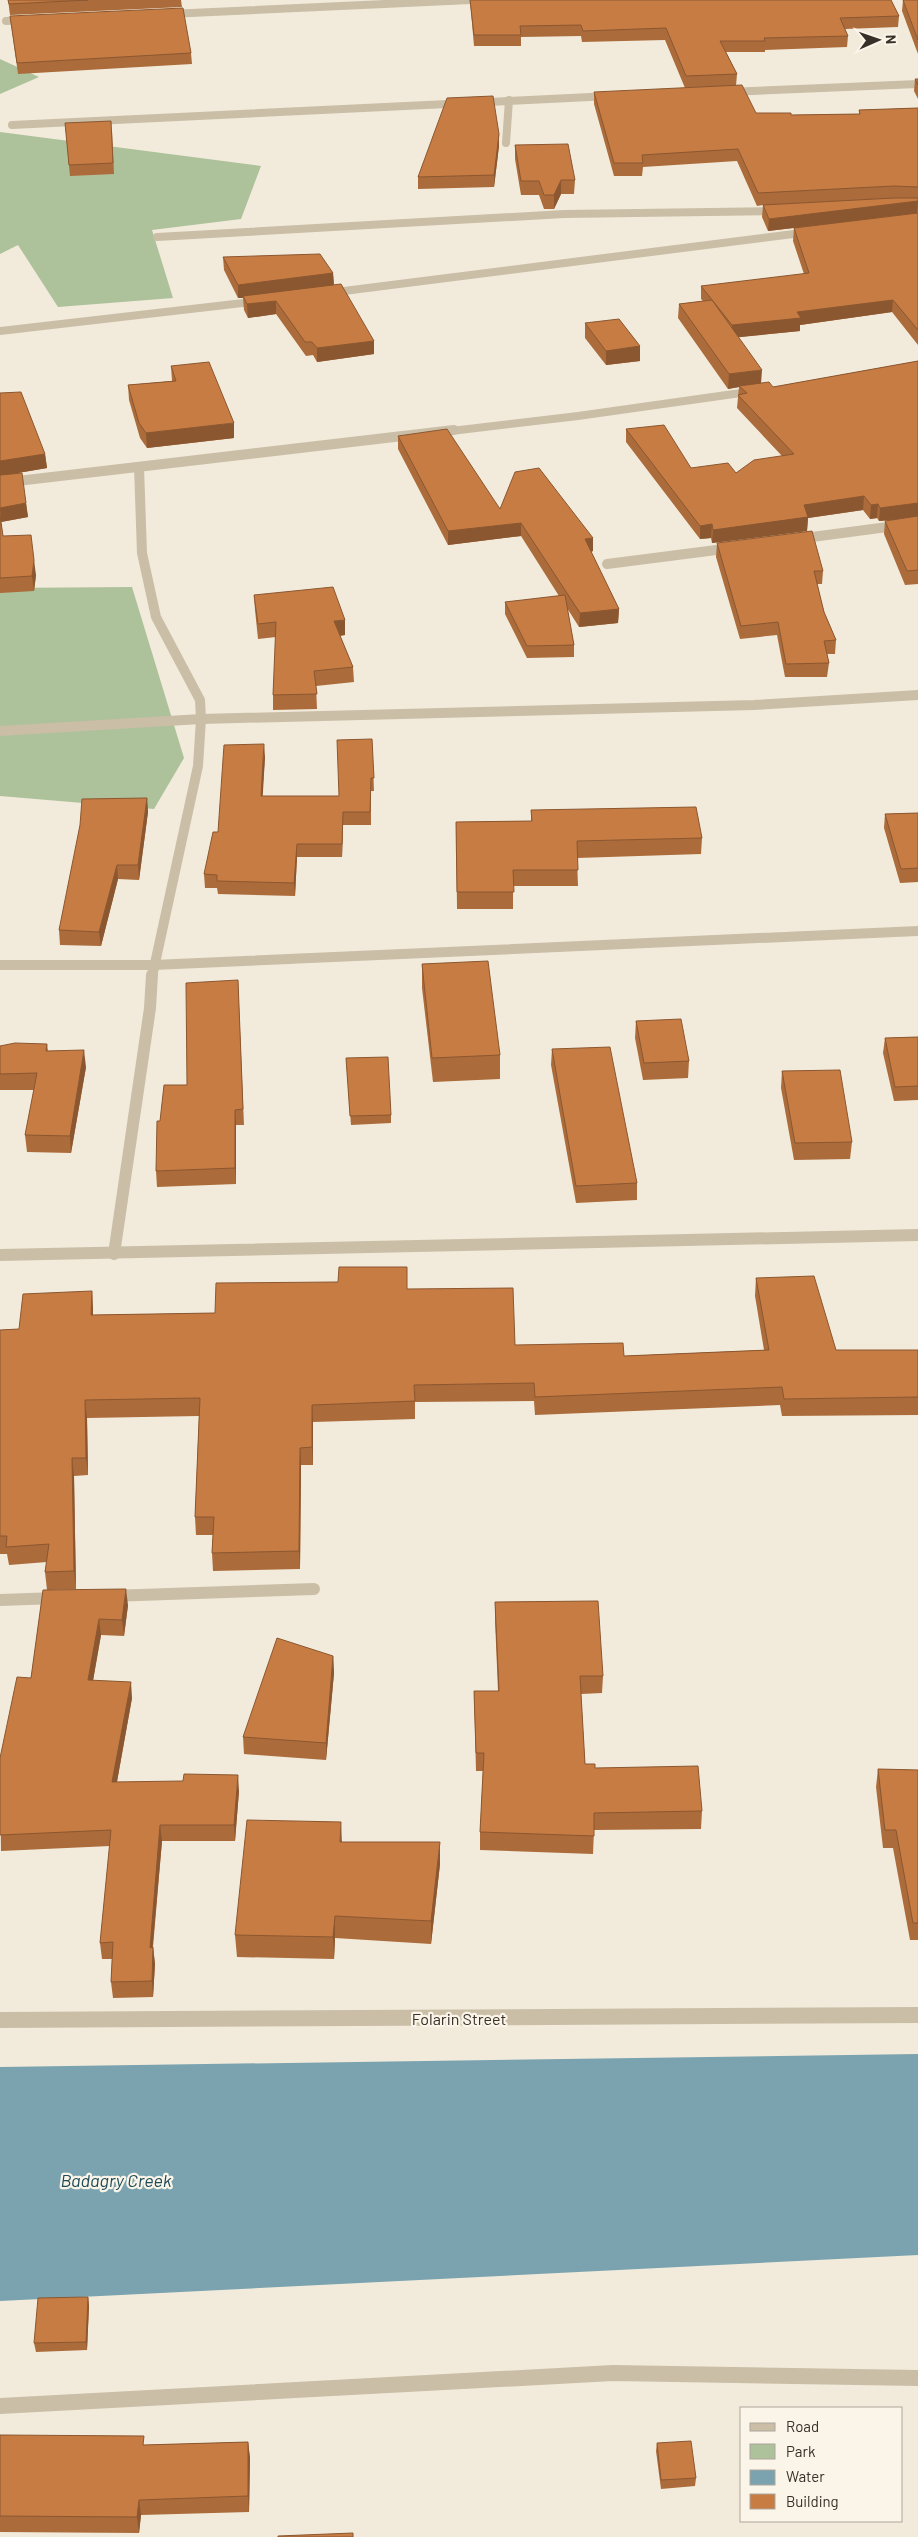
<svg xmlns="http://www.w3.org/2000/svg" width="918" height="2537" viewBox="0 0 918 2537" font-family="Barlow,sans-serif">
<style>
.green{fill:#adc19b}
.water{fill:#7aa3af}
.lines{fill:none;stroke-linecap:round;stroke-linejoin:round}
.lane{stroke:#cabea7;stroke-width:8}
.street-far3{stroke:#cabea7;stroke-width:8}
.street-far2{stroke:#cabea7;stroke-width:10}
.street-far1{stroke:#cabea7;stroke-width:12}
.street{stroke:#cabea7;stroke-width:16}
.wall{fill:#ab6b3a}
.shaded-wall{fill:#8b5730}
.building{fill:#c77c44;stroke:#8b5730}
.labels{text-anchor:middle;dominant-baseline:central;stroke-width:4.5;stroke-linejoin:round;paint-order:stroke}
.near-street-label{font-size:16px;fill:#372f28;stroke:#faf5e8}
.near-water-label{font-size:18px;font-style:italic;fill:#1d4a59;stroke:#faf5e8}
</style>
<rect width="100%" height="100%" fill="#f2ebdb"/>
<g class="green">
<path d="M 0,59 L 39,77 L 0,94 Z"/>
<path d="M 0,132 L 261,166 L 241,219 L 152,230 L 173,298 L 58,307 L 18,245 L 0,254 Z"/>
<path d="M 132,587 L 184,758 L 154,809 L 0,796 L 0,588 Z"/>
</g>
<path class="water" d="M 918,2054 L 918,2255 L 0,2301 L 0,2067 Z"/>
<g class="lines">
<path class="lane" d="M 506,143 L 509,100"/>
<g class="street-far3">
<path d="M 169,14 L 471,0"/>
<path d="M 6,21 L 27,20"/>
<path d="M 728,92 L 918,84"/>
<path d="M 12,125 L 611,96"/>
<path d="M 157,237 L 564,214 L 778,211"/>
<path d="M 328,293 L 809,232"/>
<path d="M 0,331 L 261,301"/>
<path d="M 443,432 L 578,416 L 755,391"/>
</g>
<g class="street-far2">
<path d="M 139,467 L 142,553 L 156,617 L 200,700 L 201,719 L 198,766 L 152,977"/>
<path d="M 0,483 L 454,430"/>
<path d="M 797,539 L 918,523"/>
<path d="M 607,564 L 732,548"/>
<path d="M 0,731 L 201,719 L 754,705 L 918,695"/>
<path d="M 0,965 L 153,965 L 918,931"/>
</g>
<g class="street-far1">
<path d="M 114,1254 L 150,1008 L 152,975"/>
<path d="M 0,1255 L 918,1235"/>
<path d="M 110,1596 L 314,1589"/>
<path d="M 0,1600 L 57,1598"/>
</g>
<g class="street">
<path d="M 0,2020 L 918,2015"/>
<path d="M 0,2406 L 613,2373 L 918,2378"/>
</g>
</g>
<g class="wall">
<path d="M 8,0 L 181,0 L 182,7 L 10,15 Z"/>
<path d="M 470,0 L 891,0 L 899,16 L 898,27 L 845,29 L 848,36 L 847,47 L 765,50 L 765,52 L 726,52 L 737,74 L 736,86 L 685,88 L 665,40 L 582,42 L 581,36 L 521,37 L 521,46 L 474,46 Z"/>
<path d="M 903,0 L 918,0 L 918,54 L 902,11 Z"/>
<path d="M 10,16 L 191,53 L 192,64 L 18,74 Z"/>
<path d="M 915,79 L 918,79 L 918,99 L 914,91 Z"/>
<path d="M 594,92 L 756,113 L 791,115 L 859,114 L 859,110 L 918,108 L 918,345 L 892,312 L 800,325 L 800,331 L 738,337 L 761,383 L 773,387 L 918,361 L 918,584 L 905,585 L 884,534 L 885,521 L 893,520 L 879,521 L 877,518 L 870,519 L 863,510 L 808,518 L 807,531 L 712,543 L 711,538 L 700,539 L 626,442 L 626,429 L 691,468 L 736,473 L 782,456 L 737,408 L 739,387 L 728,389 L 678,318 L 679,304 L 703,301 L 701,299 L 701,286 L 804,274 L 793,241 L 794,228 L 768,231 L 762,217 L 763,205 L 757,206 L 737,161 L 643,167 L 642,176 L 614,176 L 594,104 Z"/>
<path d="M 65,123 L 112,131 L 114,174 L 70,176 Z"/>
<path d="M 499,134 L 499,146 L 494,187 L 418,189 L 418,177 Z"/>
<path d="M 515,145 L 575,180 L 574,194 L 561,194 L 554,209 L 544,209 L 539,195 L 521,195 L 515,159 Z"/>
<path d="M 223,257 L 333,273 L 334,285 L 374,341 L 374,354 L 317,362 L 313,355 L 306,356 L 276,314 L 248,318 L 244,310 L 243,298 L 238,298 L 224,270 Z"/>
<path d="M 585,323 L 640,346 L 640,361 L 606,365 L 585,338 Z"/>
<path d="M 171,366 L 234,438 L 147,448 L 140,438 L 129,400 L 128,385 L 172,381 Z"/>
<path d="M 0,393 L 45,454 L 47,468 L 18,473 L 26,503 L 28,517 L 1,522 L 3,536 L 36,575 L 34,591 L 0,593 Z"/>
<path d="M 398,436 L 500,509 L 593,538 L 593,551 L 591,552 L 619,609 L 618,623 L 579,627 L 567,608 L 574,645 L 574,657 L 527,658 L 505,614 L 505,602 L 559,596 L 521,536 L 448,545 L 398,449 Z"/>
<path d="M 717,543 L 823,571 L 822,584 L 817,584 L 824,612 L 836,640 L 835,654 L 827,654 L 829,663 L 827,677 L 785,677 L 777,635 L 740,639 L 716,557 Z"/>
<path d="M 254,595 L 345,635 L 340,636 L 353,667 L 354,682 L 316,686 L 317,709 L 273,710 L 273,695 L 276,637 L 258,639 L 255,610 Z"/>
<path d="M 372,739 L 374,791 L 371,791 L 371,825 L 343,825 L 342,857 L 297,857 L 295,896 L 218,894 L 217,888 L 205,888 L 204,874 L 218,832 L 265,757 L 262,796 L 339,796 Z"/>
<path d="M 147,798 L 148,812 L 139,880 L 118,879 L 101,946 L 60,945 L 59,930 Z"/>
<path d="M 531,810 L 702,838 L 701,854 L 577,858 L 578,886 L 513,886 L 513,909 L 457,909 L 456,822 L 531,821 Z"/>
<path d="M 918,813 L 918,882 L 900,883 L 884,828 L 885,814 Z"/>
<path d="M 422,964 L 500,1055 L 500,1079 L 433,1082 L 422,988 Z"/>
<path d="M 238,980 L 244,1125 L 236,1125 L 236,1184 L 157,1187 L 156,1171 L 160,1121 L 187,1085 Z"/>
<path d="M 636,1021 L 689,1061 L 688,1078 L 643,1080 L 635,1038 Z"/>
<path d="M 918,1037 L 918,1100 L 894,1101 L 883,1053 L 885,1038 Z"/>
<path d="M 47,1044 L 48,1051 L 86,1067 L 71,1153 L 27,1152 L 25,1135 L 34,1090 L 0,1090 L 0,1046 Z"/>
<path d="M 552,1049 L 637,1183 L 637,1200 L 576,1203 L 551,1065 Z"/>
<path d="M 346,1058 L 391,1115 L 391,1123 L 351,1125 Z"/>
<path d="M 782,1071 L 852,1142 L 850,1159 L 794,1160 L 781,1088 Z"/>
<path d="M 756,1278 L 836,1350 L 918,1350 L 918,1415 L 782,1416 L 780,1405 L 535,1415 L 534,1401 L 415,1402 L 415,1419 L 313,1422 L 313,1465 L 301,1465 L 300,1569 L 213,1571 L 212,1553 L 213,1535 L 196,1535 L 195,1517 L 199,1416 L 87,1418 L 88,1475 L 74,1476 L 76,1589 L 47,1590 L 45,1572 L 47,1562 L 9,1565 L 7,1554 L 0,1554 L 0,1330 L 19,1329 L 92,1291 L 93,1315 L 215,1313 L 407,1289 L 515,1345 L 624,1356 L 764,1350 L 755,1296 Z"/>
<path d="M 43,1590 L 128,1605 L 124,1636 L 101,1635 L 93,1681 L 132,1698 L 117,1782 L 239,1791 L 235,1841 L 162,1841 L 153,1947 L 155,1964 L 153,1997 L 113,1998 L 111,1982 L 112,1959 L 102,1959 L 100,1943 L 110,1846 L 1,1851 L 0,1758 L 31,1678 Z"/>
<path d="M 495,1602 L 603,1676 L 602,1693 L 581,1694 L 585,1764 L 702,1811 L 701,1829 L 594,1830 L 593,1854 L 480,1850 L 480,1832 L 483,1771 L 476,1771 L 474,1691 L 498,1691 L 495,1620 Z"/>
<path d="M 333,1656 L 334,1673 L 326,1760 L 244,1754 L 243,1737 Z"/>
<path d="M 878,1769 L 918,1770 L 918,1940 L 910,1940 L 893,1848 L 883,1848 L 876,1787 Z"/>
<path d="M 342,1842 L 440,1864 L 431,1944 L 335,1938 L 334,1959 L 237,1957 L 235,1935 Z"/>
<path d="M 88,2297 L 89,2306 L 87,2350 L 36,2352 L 34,2343 Z"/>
<path d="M 0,2435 L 145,2445 L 248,2442 L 250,2458 L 249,2512 L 141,2515 L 139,2533 L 0,2532 Z"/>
<path d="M 657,2443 L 696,2478 L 695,2486 L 661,2489 L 656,2451 Z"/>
</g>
<g class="shaded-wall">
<path d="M 499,134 L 499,146 L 494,187 L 494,175 Z"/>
<path d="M 561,180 L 561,194 L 554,209 L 554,195 Z"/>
<path d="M 918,201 L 917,213 L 768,231 L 769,219 Z"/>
<path d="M 333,273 L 334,286 L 243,296 L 243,298 L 238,298 L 238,285 Z"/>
<path d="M 893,300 L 892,312 L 800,325 L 800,331 L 731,338 L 732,325 L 797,312 Z"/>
<path d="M 276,301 L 276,314 L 248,318 L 247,304 Z"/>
<path d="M 374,341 L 374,354 L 317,362 L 317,348 Z"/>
<path d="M 640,346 L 640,361 L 606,365 L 606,351 Z"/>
<path d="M 762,370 L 761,384 L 739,386 L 739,387 L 728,389 L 729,374 Z"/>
<path d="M 234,423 L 234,438 L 147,448 L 146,433 Z"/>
<path d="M 45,454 L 47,468 L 0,476 L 0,461 Z"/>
<path d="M 864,496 L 863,510 L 808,518 L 807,531 L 712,543 L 713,530 L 804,505 Z"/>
<path d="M 26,503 L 28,517 L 1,522 L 0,508 Z"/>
<path d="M 918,503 L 918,517 L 879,521 L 880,508 Z"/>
<path d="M 878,504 L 877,518 L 870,519 L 871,505 Z"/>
<path d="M 521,523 L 521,536 L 448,545 L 448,531 Z"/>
<path d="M 712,524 L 711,538 L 700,539 L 700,526 Z"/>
<path d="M 593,538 L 593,551 L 585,553 L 585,539 Z"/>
<path d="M 34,560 L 36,575 L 34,591 L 32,576 Z"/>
<path d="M 619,609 L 618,623 L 579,627 L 580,613 Z"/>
<path d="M 345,620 L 345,635 L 335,636 L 334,621 Z"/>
<path d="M 264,744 L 265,757 L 262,809 L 261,796 Z"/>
<path d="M 147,798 L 148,812 L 139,880 L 138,865 Z"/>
<path d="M 343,812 L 343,825 L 342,857 L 342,844 Z"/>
<path d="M 297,844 L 297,857 L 295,896 L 294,883 Z"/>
<path d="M 117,865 L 118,879 L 101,946 L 99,932 Z"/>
<path d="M 84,1050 L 86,1067 L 71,1153 L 70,1136 Z"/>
<path d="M 235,1110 L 236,1125 L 236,1184 L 235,1168 Z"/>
<path d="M 92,1291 L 93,1308 L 93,1333 L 91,1315 Z"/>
<path d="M 85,1400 L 87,1418 L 88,1475 L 86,1458 Z"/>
<path d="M 312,1405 L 313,1422 L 313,1465 L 312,1447 Z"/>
<path d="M 300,1448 L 301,1465 L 300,1569 L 299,1551 Z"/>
<path d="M 72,1458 L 74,1476 L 76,1589 L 74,1571 Z"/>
<path d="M 126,1589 L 128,1605 L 124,1636 L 122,1620 Z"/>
<path d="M 99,1619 L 101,1635 L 90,1697 L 88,1680 Z"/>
<path d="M 333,1656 L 334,1673 L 326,1760 L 326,1743 Z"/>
<path d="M 131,1682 L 132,1698 L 114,1798 L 112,1782 Z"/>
<path d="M 238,1775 L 239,1791 L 235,1841 L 234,1825 Z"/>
<path d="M 341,1822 L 342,1844 L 340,1842 Z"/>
<path d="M 160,1825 L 162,1841 L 151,1964 L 150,1948 Z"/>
<path d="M 440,1842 L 440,1864 L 431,1944 L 431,1921 Z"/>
<path d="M 335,1916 L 335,1938 L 334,1959 L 333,1937 Z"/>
<path d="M 153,1947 L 155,1964 L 153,1997 L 152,1981 Z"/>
<path d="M 88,2297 L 89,2306 L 87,2350 L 86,2342 Z"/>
<path d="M 248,2442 L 250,2458 L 249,2512 L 248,2496 Z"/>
<path d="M 139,2500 L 141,2515 L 139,2533 L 137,2517 Z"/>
</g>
<g class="building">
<path d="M 8,0 L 88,0 L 9,4 Z"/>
<path d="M 470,0 L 891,0 L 899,16 L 840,18 L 848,36 L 764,38 L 765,41 L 720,41 L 737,74 L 686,76 L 666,28 L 583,31 L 581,25 L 520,26 L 521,35 L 474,35 Z"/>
<path d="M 903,0 L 918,0 L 918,40 Z"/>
<path d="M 183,8 L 191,53 L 17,63 L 10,16 Z"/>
<path d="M 915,79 L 918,79 L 918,85 Z"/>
<path d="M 742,85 L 756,113 L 791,113 L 791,115 L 860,114 L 859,110 L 918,108 L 918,187 L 894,186 L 758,193 L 738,149 L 642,155 L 643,163 L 614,163 L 594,92 Z"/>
<path d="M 493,96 L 499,134 L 494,175 L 418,177 L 447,98 Z"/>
<path d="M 111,121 L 113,163 L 69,165 L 65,123 Z"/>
<path d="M 568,144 L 575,180 L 561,180 L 554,195 L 544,195 L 539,181 L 521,181 L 515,145 Z"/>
<path d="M 894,198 L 918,198 L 918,201 L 769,219 L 763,205 Z"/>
<path d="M 918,213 L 918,330 L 893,300 L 797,312 L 801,318 L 732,325 L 701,286 L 809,273 L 794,228 Z"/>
<path d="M 320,254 L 333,273 L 238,285 L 223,257 Z"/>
<path d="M 341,284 L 374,341 L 317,348 L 312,342 L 305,342 L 276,301 L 247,304 L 243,296 Z"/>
<path d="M 712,300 L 762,370 L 729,374 L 679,304 Z"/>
<path d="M 619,319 L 640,346 L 606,351 L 585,323 Z"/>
<path d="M 918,361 L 918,503 L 880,508 L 878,504 L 871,505 L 864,496 L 804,505 L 808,517 L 713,530 L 712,524 L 700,526 L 626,429 L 664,425 L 691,468 L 728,463 L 736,473 L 754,460 L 794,454 L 738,395 L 747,393 L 739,386 L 769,382 L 773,387 Z"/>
<path d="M 209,362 L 234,423 L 146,433 L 139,423 L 128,385 L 176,381 L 171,366 Z"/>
<path d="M 21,392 L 45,454 L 0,461 L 0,393 Z"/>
<path d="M 447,429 L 500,509 L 515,472 L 539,468 L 593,538 L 585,539 L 619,609 L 580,613 L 521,523 L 448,531 L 398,436 Z"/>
<path d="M 22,473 L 26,503 L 0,508 L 0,475 Z"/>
<path d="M 0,515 L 3,536 L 31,535 L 34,560 L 32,576 L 0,578 Z"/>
<path d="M 918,516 L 918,570 L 907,571 L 885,521 Z"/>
<path d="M 812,531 L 823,571 L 814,571 L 824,612 L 836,640 L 824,641 L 829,663 L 786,664 L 778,622 L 741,626 L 717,543 Z"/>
<path d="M 333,587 L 345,620 L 334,621 L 353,667 L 314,671 L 317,694 L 273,695 L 276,622 L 258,624 L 254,595 Z"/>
<path d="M 565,595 L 574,645 L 527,646 L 505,602 Z"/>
<path d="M 372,739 L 374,778 L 371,778 L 370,812 L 343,812 L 342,844 L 297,844 L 294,883 L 217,881 L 217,875 L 204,874 L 213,832 L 218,832 L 224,745 L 264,744 L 261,796 L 339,796 L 337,740 Z"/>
<path d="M 147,798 L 138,865 L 117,865 L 99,932 L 59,930 L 80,825 L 82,799 Z"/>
<path d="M 696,807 L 702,838 L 577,841 L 578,870 L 513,870 L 514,892 L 457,892 L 456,822 L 532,821 L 531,810 Z"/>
<path d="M 918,813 L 918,868 L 901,869 L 885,814 Z"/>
<path d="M 488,961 L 500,1055 L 432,1058 L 422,964 Z"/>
<path d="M 238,980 L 243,1109 L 235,1110 L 235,1168 L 156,1171 L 157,1121 L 160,1121 L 164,1085 L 187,1085 L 186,983 Z"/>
<path d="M 681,1019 L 689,1061 L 644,1063 L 636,1021 Z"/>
<path d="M 918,1037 L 918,1086 L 895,1087 L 885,1038 Z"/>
<path d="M 15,1043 L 47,1044 L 46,1051 L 84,1050 L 70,1136 L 25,1135 L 37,1073 L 0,1074 L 0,1046 Z"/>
<path d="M 610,1047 L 637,1183 L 576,1186 L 552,1049 Z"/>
<path d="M 388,1057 L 391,1115 L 350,1116 L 346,1058 Z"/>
<path d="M 840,1070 L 852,1142 L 795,1143 L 782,1071 Z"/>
<path d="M 339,1267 L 407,1267 L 407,1289 L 513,1288 L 515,1345 L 623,1343 L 624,1356 L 769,1350 L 756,1278 L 814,1276 L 836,1350 L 918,1350 L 918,1397 L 784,1399 L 782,1387 L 535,1397 L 534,1383 L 414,1385 L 415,1401 L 312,1405 L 312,1447 L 300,1448 L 299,1551 L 212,1553 L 214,1517 L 195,1517 L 200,1398 L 85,1400 L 86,1458 L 72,1458 L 74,1571 L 45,1572 L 49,1544 L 6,1547 L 7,1536 L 0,1536 L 0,1330 L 19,1329 L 23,1294 L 92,1291 L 91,1315 L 215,1313 L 216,1283 L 338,1282 Z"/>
<path d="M 126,1589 L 122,1620 L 99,1619 L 88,1680 L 131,1682 L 112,1782 L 183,1781 L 184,1774 L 238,1775 L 234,1825 L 160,1825 L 150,1948 L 153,1947 L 152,1981 L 111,1982 L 113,1942 L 100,1943 L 111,1830 L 0,1835 L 0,1758 L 17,1677 L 31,1678 L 43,1590 Z"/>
<path d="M 598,1601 L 603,1676 L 580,1676 L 585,1764 L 595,1764 L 595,1768 L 698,1766 L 702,1811 L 594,1813 L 594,1836 L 480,1832 L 484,1753 L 476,1753 L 474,1691 L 499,1691 L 495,1602 Z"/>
<path d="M 277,1638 L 333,1656 L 326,1743 L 243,1737 Z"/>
<path d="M 878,1769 L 918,1770 L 918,1923 L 913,1923 L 896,1830 L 885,1830 Z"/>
<path d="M 247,1820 L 341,1822 L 340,1842 L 440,1842 L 431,1921 L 335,1916 L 333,1937 L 235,1935 Z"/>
<path d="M 88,2297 L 86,2342 L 34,2343 L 38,2298 Z"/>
<path d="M 0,2435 L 144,2436 L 143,2445 L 248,2442 L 248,2496 L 139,2500 L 137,2517 L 0,2516 Z"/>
<path d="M 691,2441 L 696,2478 L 661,2480 L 657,2443 Z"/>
<path d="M 353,2533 L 353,2537 L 278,2537 L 278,2536 Z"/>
</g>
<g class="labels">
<g class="near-street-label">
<text x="459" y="2018">Folarin Street</text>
</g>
<g class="near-water-label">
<text x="116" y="2180">Badagry Creek</text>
</g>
</g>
<rect x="740" y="2407" width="162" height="115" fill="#faf5e8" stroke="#aca69b"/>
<rect x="750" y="2423" width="25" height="8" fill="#cabea7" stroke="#aca69b"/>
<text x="786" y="2432" font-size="15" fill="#372f28">Road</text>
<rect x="750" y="2444" width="25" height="15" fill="#adc19b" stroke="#aca69b"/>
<text x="786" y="2457" font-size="15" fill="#372f28">Park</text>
<rect x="750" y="2470" width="25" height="15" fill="#7aa3af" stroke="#aca69b"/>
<text x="786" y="2482" font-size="15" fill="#372f28">Water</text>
<rect x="750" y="2494" width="25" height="15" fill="#c77c44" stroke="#aca69b"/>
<text x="786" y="2507" font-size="15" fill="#372f28">Building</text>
<g transform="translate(878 40) rotate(88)" stroke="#faf5e8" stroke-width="4" paint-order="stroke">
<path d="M0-4L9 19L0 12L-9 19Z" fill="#372f28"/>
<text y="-8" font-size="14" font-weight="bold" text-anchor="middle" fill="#372f28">N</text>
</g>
</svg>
